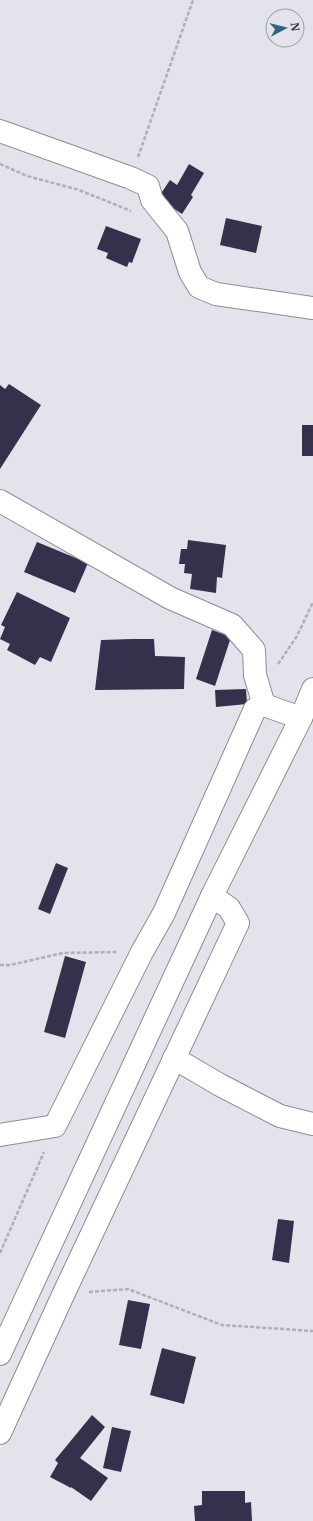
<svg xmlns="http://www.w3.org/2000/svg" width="313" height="1521" viewBox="0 0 313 1521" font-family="Merriweather,serif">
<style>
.building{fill:#34314c}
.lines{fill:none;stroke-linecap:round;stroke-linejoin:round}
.minor-casing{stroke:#8c8c94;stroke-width:24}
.major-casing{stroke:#8c8c94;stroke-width:24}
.path{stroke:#afafb7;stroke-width:2.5;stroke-dasharray:4 2;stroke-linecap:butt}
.minor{stroke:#fff;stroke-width:22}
.major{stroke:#fff;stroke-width:22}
</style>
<rect width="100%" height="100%" fill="#e3e3ec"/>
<g class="building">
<path d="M 189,164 L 204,173 L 191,195 L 193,197 L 182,214 L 158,198 L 170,180 L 177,185 Z"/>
<path d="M 226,218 L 262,226 L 256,253 L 220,245 Z"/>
<path d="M 106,226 L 141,239 L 132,263 L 129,262 L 127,267 L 106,258 L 108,253 L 97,249 Z"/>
<path d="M 9,384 L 41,405 L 0,469 L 0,385 L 5,389 Z"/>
<rect x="302" y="425" width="11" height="31"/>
<path d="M 188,540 L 226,545 L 222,578 L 217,577 L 216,593 L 190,589 L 192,574 L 184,573 L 185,564 L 179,564 L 181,549 L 187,549 Z"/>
<path d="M 37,542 L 88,563 L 75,593 L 24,572 Z"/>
<path d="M 17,592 L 70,618 L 51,662 L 40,657 L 35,665 L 7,650 L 10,644 L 0,639 L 5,627 L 1,625 Z"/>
<path d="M 212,630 L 231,637 L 215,686 L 196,679 Z"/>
<path d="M 132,639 L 154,639 L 155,656 L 185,657 L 184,689 L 95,690 L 101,640 Z"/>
<path d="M 246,689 L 247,704 L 216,707 L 215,690 Z"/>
<path d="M 56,863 L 68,868 L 50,914 L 38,909 Z"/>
<path d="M 65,956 L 86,962 L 65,1038 L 44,1032 Z"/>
<path d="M 278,1219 L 294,1221 L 289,1263 L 272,1260 Z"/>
<path d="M 128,1300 L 150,1304 L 141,1349 L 119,1345 Z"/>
<path d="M 162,1348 L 196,1357 L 184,1404 L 150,1395 Z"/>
<path d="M 92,1415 L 105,1427 L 80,1458 L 108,1478 L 91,1501 L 71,1487 L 71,1488 L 50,1477 L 58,1463 L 55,1460 Z"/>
<path d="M 112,1427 L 131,1431 L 121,1472 L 103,1468 Z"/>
<path d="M 202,1491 L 245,1491 L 245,1503 L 251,1502 L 252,1521 L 195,1521 L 194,1506 L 202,1505 Z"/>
</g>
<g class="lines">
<g class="minor-casing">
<g id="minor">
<path d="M 0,131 L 131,178 L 148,186 L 152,200 L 177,231 L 190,272 L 199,287 L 216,294 L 313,308"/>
<path d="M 0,501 L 170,598 L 232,625 L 254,650 L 255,675 L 264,705"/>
<path d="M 174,1058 L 220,1085 L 280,1116 L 313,1124"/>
<path d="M 0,1135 L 55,1126 L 142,952 L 164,913 L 255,709 L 264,705 L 301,718"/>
<path d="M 0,1433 L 63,1295 L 238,923 L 229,908 L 212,896"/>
</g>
</g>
<g class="major-casing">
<path id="major" d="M 0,1354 L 212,896 L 301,718 L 313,689"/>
</g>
<g class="path">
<path d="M 138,157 L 193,0"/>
<path d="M 0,164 L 27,176 L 79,190 L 131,211"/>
<path d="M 278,664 L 297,636 L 313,602"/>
<path d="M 0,965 L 10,965 L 63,953 L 116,952"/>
<path d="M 0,1253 L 44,1152"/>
<path d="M 89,1292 L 128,1289 L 222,1325 L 313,1331"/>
</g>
<use href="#minor" class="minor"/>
<use href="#major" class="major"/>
</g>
<g transform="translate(285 28) rotate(83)"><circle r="19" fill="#e3e3ec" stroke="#9f9fa6"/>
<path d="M0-3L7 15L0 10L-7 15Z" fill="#306681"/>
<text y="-6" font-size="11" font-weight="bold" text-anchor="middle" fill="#38383c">N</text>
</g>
</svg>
